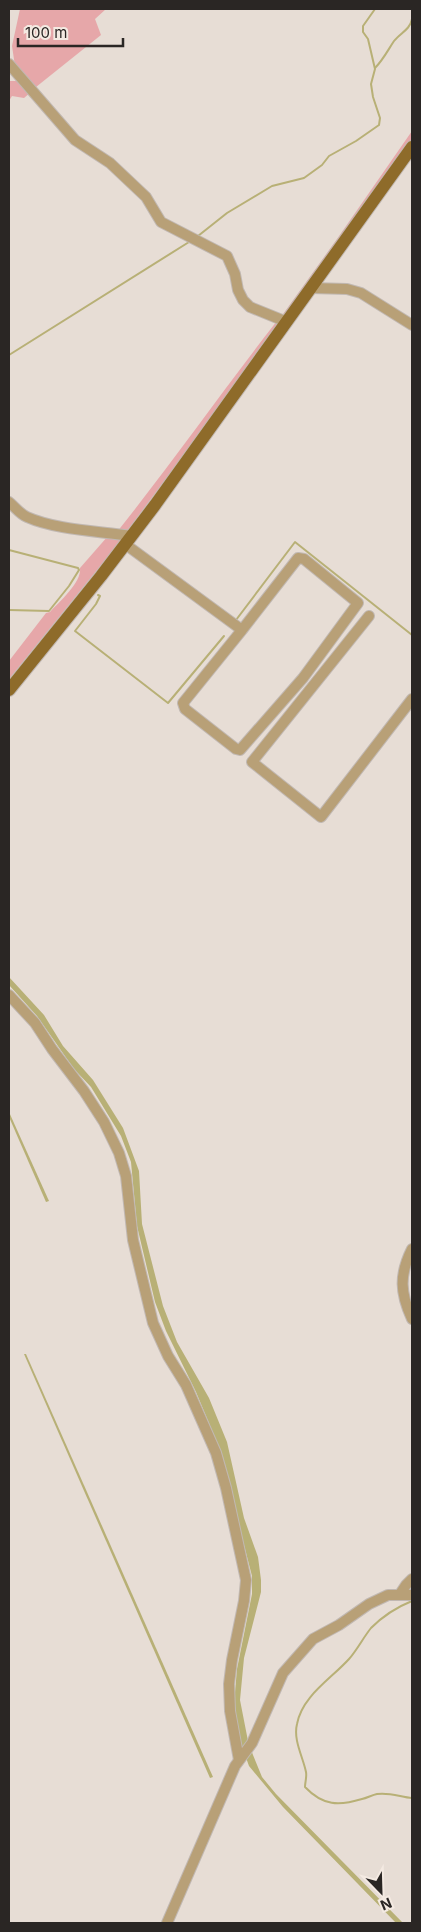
<svg xmlns="http://www.w3.org/2000/svg" width="421" height="1932" viewBox="0 0 421 1932" font-family="Inter,sans-serif">
<style>
.green{fill:#e6a7a9}
.water{fill:#b8b076}
.lines{fill:none;stroke-linecap:round;stroke-linejoin:round}
.stream{stroke:#b8b076;stroke-width:2}
.minor-casing{stroke:#c1b8b2;stroke-width:12}
.major-casing{stroke:#c1b8b2;stroke-width:14}
.minor{stroke:#b8a077;stroke-width:10}
.major{stroke:#8e6b2a;stroke-width:12}
</style>
<rect width="100%" height="100%" fill="#e7ddd5"/>
<g class="green">
<path d="M 20,9 L 106,9 L 95,19 L 101,35 L 36,87 L 15,66 L 12,46 Z"/>
<path d="M 9,81 L 22,81 L 31,92 L 24,98 L 12,96 L 9,101 Z"/>
<path d="M 412,131 L 412,141 L 287,314 L 281,317 L 337,239 Z"/>
<path d="M 277,321 L 281,324 L 127,531 L 117,532 C 172,463 223,390 277,321 Z"/>
<path d="M 108,536 L 122,539 L 9,679 L 9,661 L 46,613 L 50,612 C 59,602 82,582 80,568 Z"/>
</g>
<g class="water">
<path d="M 9,977 L 44,1015 L 63,1046 L 93,1080 L 123,1128 L 139,1171 L 142,1224 L 163,1306 L 177,1342 L 209,1398 L 227,1442 L 244,1518 L 258,1557 L 261,1580 L 261,1592 L 244,1658 L 240,1700 L 248,1741 L 253,1755 L 262,1777 L 276,1794 L 403,1923 L 396,1923 L 283,1807 L 249,1766 L 241,1744 L 234,1704 L 237,1669 L 252,1594 L 252,1576 L 218,1445 L 196,1392 L 166,1331 L 155,1302 L 137,1226 L 131,1162 L 121,1136 L 91,1087 L 74,1069 L 37,1016 L 9,985 Z"/>
<path d="M 9,1112 L 49,1201 L 46,1202 L 9,1117 Z"/>
<path d="M 24,1354 L 26,1354 L 213,1777 L 210,1778 Z"/>
</g>
<g class="lines">
<g class="stream">
<path d="M 375,68 C 383,60 388,50 394,41 C 400,33 410,30 412,19"/>
<path d="M 198,236 L 227,213 L 272,186 L 304,178 L 322,165 L 329,156 L 356,141 L 379,125 L 380,118 L 373,97 L 371,84 L 375,69 L 368,39 L 363,32 L 363,26 L 375,9"/>
<path d="M 9,355 L 189,242"/>
<path d="M 9,550 L 78,568 L 79,570 L 69,586 L 49,611 L 9,610"/>
<path d="M 98,595 L 100,596 L 96,604 L 75,631 L 168,703 L 224,636"/>
<path d="M 236,620 L 295,542 L 412,635"/>
<path d="M 412,1601 C 397,1607 383,1616 371,1628 C 363,1638 357,1650 349,1659 C 331,1679 302,1696 297,1724 C 293,1740 303,1757 306,1772 C 307,1777 305,1782 305,1787 C 323,1806 339,1806 362,1799 C 367,1798 372,1795 377,1794 C 389,1792 401,1797 412,1798"/>
</g>
<g class="minor-casing">
<g id="minor">
<path d="M 9,64 L 75,140 L 110,163 L 146,197 L 161,222 L 227,256 L 235,274 L 238,290 L 243,300 L 250,307 L 287,322"/>
<path d="M 311,288 L 347,289 L 361,293 L 412,325"/>
<path d="M 9,502 C 15,507 20,514 27,517 C 56,530 99,531 131,536"/>
<path d="M 125,544 L 242,630 L 298,558 L 304,559 L 358,603 L 303,678 L 240,750 L 236,749 L 185,709 L 183,703 L 242,630"/>
<path d="M 369,616 L 252,762 L 321,817 L 412,699"/>
<path d="M 9,995 L 35,1023 L 52,1049 L 84,1091 L 104,1122 L 119,1153 L 126,1176 L 133,1240 L 153,1323 L 168,1356 L 186,1385 L 216,1453 L 226,1488 L 246,1580 L 244,1601 L 232,1660 L 229,1684 L 230,1711 L 239,1760"/>
<path d="M 412,1249 C 399,1275 400,1293 412,1319"/>
<path d="M 400,1594 L 406,1585 L 412,1579"/>
<path d="M 167,1923 L 235,1766 L 252,1743 L 283,1673 L 313,1639 L 339,1625 L 369,1604 L 388,1595 L 412,1595"/>
</g>
</g>
<g class="major-casing">
<path id="major" d="M 9,690 L 101,576 L 155,505 L 412,147"/>
</g>
<use href="#minor" class="minor"/>
<use href="#major" class="major"/>
</g>
<rect width="421" height="1932" fill="none" stroke="#2a2624" stroke-width="20"/>
<g transform="translate(381 1892) rotate(157)" stroke="#f4eae2" stroke-width="4" paint-order="stroke">
<path d="M0-4L9 19L0 12L-9 19Z" fill="#2a2624"/>
<text y="-8" font-size="14" font-weight="bold" text-anchor="middle" fill="#2a2624">N</text>
</g>
<path d="M18 38v8h105v-8" fill="none" stroke="#2a2624" stroke-width="2.5"/>
<text x="25" y="38" font-size="15" fill="#2a2624" stroke="#f4eae2" stroke-width="4" paint-order="stroke">100 m</text>
</svg>
